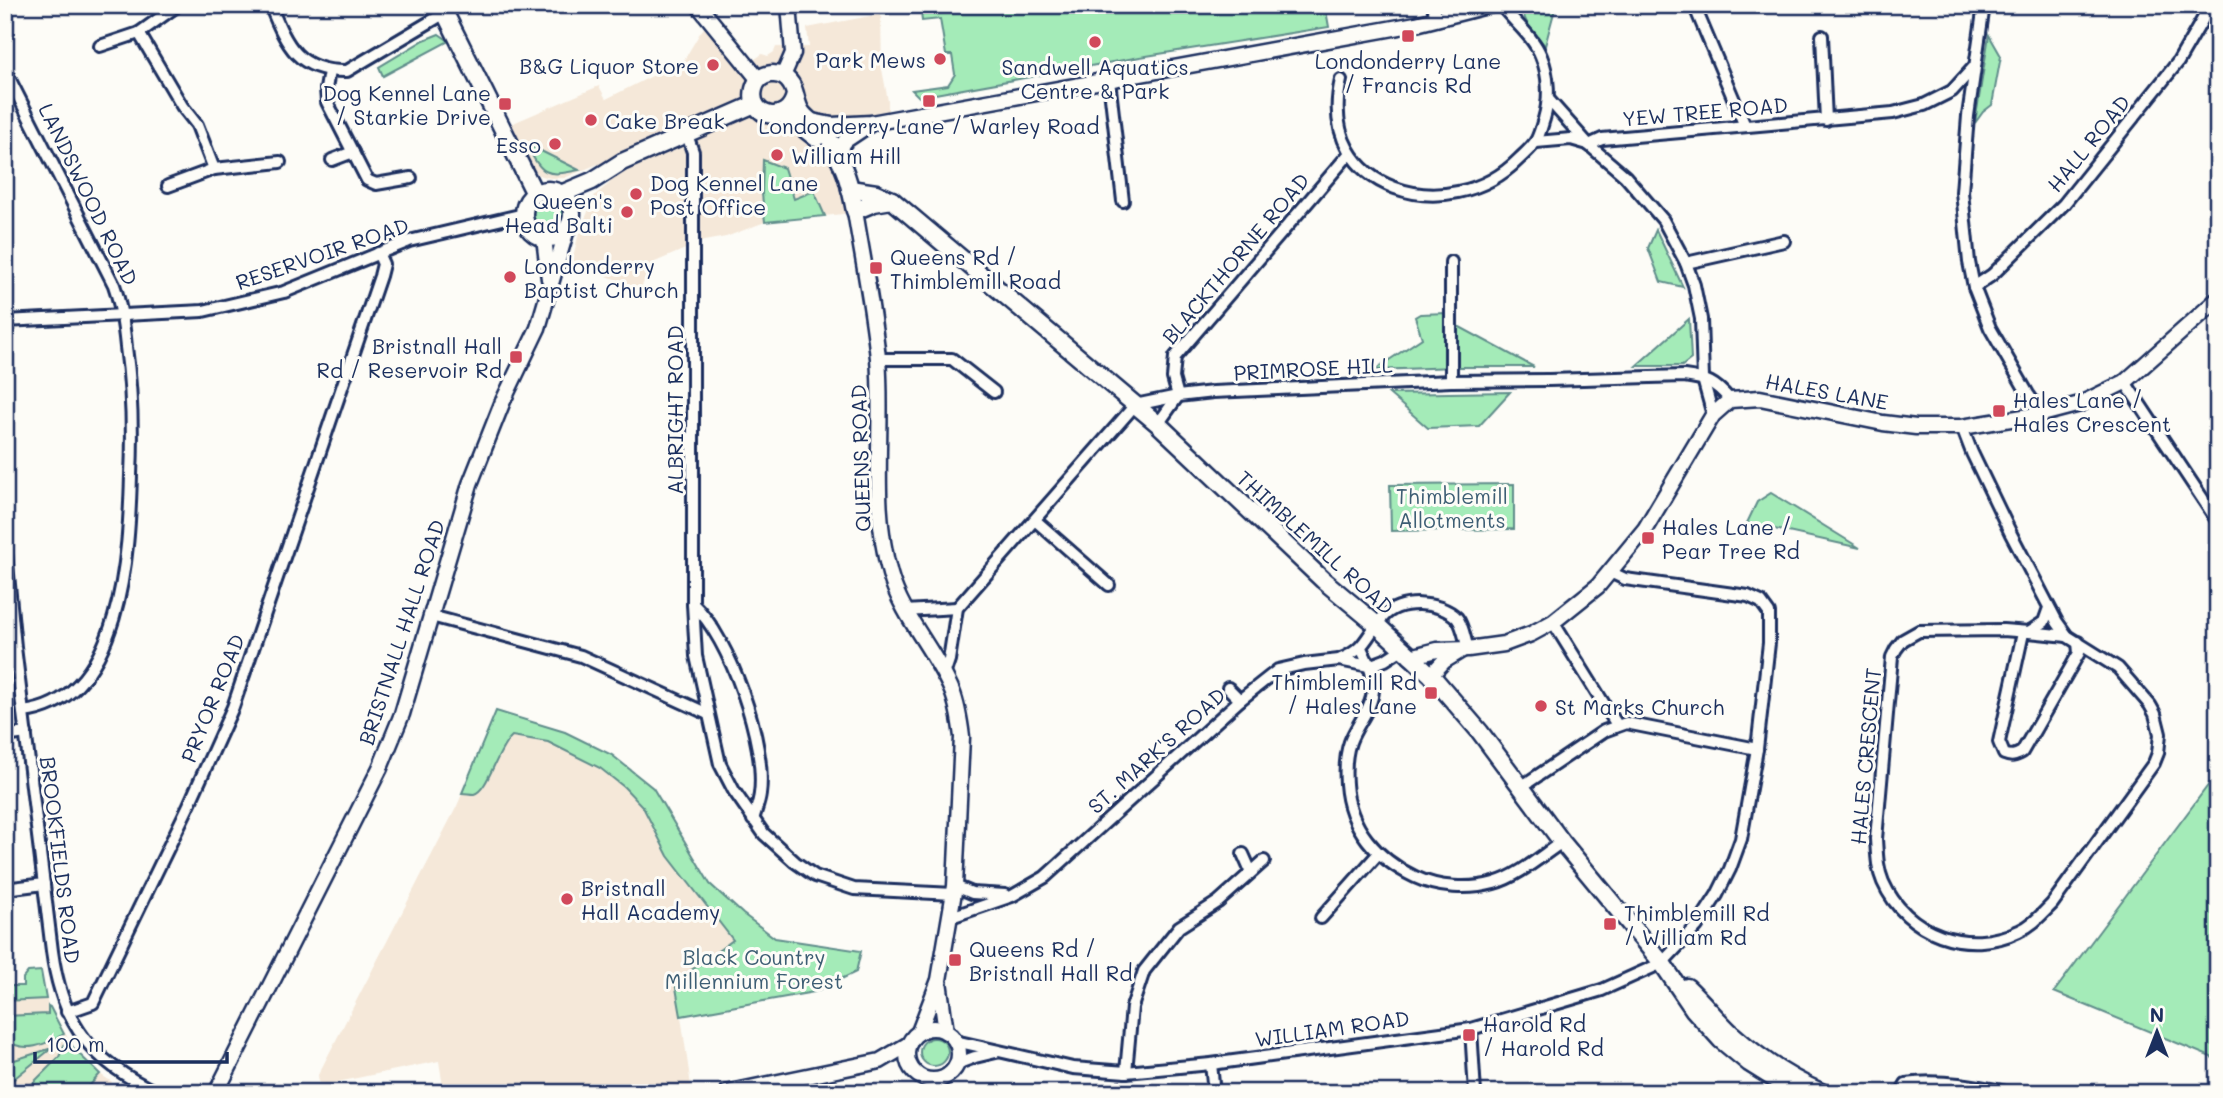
<svg xmlns="http://www.w3.org/2000/svg" width="2223" height="1098" viewBox="0 0 2223 1098" font-family="Mali,sans-serif">
<style>
.built{fill:#f5e8d9}
.green{fill:#a4ebb8;stroke:#608d8b;stroke-width:2}
.lines{fill:none;stroke-linecap:round;stroke-linejoin:round}
.minor-casing{stroke:#1b2f5e;stroke-width:16}
.tertiary-casing{stroke:#1b2f5e;stroke-width:19}
.secondary-casing{stroke:#1b2f5e;stroke-width:21}
.minor{stroke:#fdfcf7;stroke-width:10}
.tertiary{stroke:#fdfcf7;stroke-width:14}
.secondary{stroke:#fdfcf7;stroke-width:16}
.poi-dot{fill:#d1495b;stroke:#fdfcf7;stroke-width:2.5}
.labels{text-anchor:middle;dominant-baseline:central;stroke-width:6;stroke-linejoin:round;paint-order:stroke}
.poi-label{font-size:21px;fill:#1b2f5e;stroke:#fdfcf7;text-anchor:start}
.street-label{font-size:21px;fill:#1b2f5e;stroke:#fdfcf7}
.park-label{font-size:21px;fill:#3d5e74;stroke:#fdfcf7}
</style>
<rect width="100%" height="100%" fill="#fdfcf7"/>
<filter id="ink" filterUnits="userSpaceOnUse"><feTurbulence type="fractalNoise" baseFrequency=".0143" numOctaves="2"/><feDisplacementMap in="SourceGraphic" scale="14" xChannelSelector="R" yChannelSelector="G"/><feConvolveMatrix kernelMatrix="1 2 1 2 8 2 1 2 1" color-interpolation-filters="sRGB"/></filter>
<g filter="url(#ink)">
<g class="built">
<path d="M 881,14 L 882,69 L 888,101 L 888,119 L 850,127 L 840,132 L 829,149 L 855,211 L 843,214 L 765,222 L 726,237 L 704,241 L 655,262 L 650,269 L 640,290 L 572,261 L 579,233 L 595,195 L 610,183 L 598,164 L 564,178 L 550,178 L 539,175 L 532,168 L 511,124 L 599,86 L 606,99 L 684,60 L 700,33 L 710,20 L 747,65 L 762,54 L 768,56 L 774,52 L 776,47 L 809,47 L 807,28 Z"/>
<path d="M 496,711 L 565,732 L 612,755 L 653,788 L 710,884 L 743,914 L 775,938 L 861,951 L 856,972 L 814,992 L 681,1016 L 691,1086 L 655,1093 L 444,1093 L 439,1061 L 328,1084 L 319,1083 L 318,1075 L 457,806 Z"/>
<path d="M 5,986 L 44,986 L 48,1006 L 50,1007 L 75,1050 L 100,1074 L 112,1082 L 104,1093 L 5,1093 Z"/>
</g>
<g class="green">
<path d="M 884,5 L 1325,5 L 1329,27 L 1140,57 L 919,97 L 912,90 L 948,85 L 955,74 L 952,55 L 946,55 L 940,19 L 922,21 L 920,6 L 881,14 Z"/>
<path d="M 1523,5 L 1556,5 L 1545,46 C 1535,32 1521,22 1523,5 Z"/>
<path d="M 439,34 L 449,41 L 383,76 L 379,67 L 424,40 Z"/>
<path d="M 1989,35 L 2001,56 L 1992,105 L 1983,112 L 1975,123 Z"/>
<path d="M 525,143 L 579,170 C 543,178 542,173 525,143 Z"/>
<path d="M 763,160 L 784,168 L 794,199 L 814,191 L 825,216 L 765,222 L 762,194 Z"/>
<circle cx="548" cy="214" r="16"/>
<path d="M 1656,230 L 1683,287 L 1661,282 L 1648,248 Z"/>
<path d="M 1446,313 L 1447,326 L 1460,327 L 1534,367 L 1455,367 L 1374,370 L 1422,338 L 1415,317 L 1420,314 Z"/>
<path d="M 1689,319 L 1691,359 L 1682,366 L 1636,366 Z"/>
<path d="M 1510,392 L 1479,426 L 1428,428 L 1389,394 Z"/>
<path d="M 1514,484 L 1514,529 L 1391,531 L 1390,485 Z"/>
<path d="M 1771,493 L 1860,548 L 1747,523 L 1757,502 Z"/>
<path d="M 496,711 L 565,732 L 612,755 L 653,788 L 710,884 L 743,914 L 775,938 L 861,951 L 856,972 L 814,992 L 681,1016 L 675,982 L 733,940 L 668,856 L 643,807 L 624,787 L 600,768 L 548,742 L 512,736 C 497,749 488,791 474,794 C 470,794 466,793 462,793 Z"/>
<path d="M 2218,772 L 2218,1060 L 2054,992 Z"/>
<path d="M 41,971 L 46,999 L 5,1001 L 5,986 L 23,986 L 23,978 L 28,972 Z"/>
<path d="M 48,1006 L 50,1007 L 64,1034 C 47,1044 23,1055 6,1039 L 5,1016 L 48,1014 Z"/>
<circle cx="934" cy="1052" r="14"/>
<path d="M 65,1043 L 70,1043 L 75,1050 L 100,1074 L 83,1093 L 23,1093 L 59,1057 Z"/>
<path d="M 52,1048 L 5,1086 L 5,1063 Z"/>
</g>
<g class="lines">
<g class="minor-casing">
<g id="minor">
<path d="M 270,5 C 287,46 298,72 347,71 L 445,13"/>
<path d="M 1433,5 L 1436,20"/>
<path d="M 1694,5 L 1745,126"/>
<path d="M 1984,5 L 1968,116 L 1962,192 L 1969,262 L 1974,287 L 1990,328 L 2028,394 L 2042,414"/>
<path d="M 139,33 L 182,106 L 197,125 L 214,169"/>
<path d="M 1822,36 L 1826,120"/>
<path d="M 100,46 L 139,33 L 178,5"/>
<path d="M 5,70 L 114,285 C 121,305 124,326 126,347 C 132,390 133,432 131,475 C 129,550 123,701 23,712"/>
<path d="M 329,71 L 326,89 L 327,102 L 367,180 L 376,184 L 411,178"/>
<path d="M 1109,80 L 1123,201"/>
<path d="M 1341,80 C 1315,192 1450,229 1519,159 C 1525,153 1533,147 1537,139 C 1540,133 1542,125 1544,119 C 1550,99 1549,75 1541,56 C 1533,36 1514,22 1501,5"/>
<path d="M 1549,100 L 1589,145 L 1625,176 L 1663,220 L 1686,263 L 1694,285 L 1701,319 L 1703,379 L 1713,415"/>
<path d="M 686,132 L 693,152 L 693,604 L 696,656 L 720,764 L 734,791 L 764,834 L 795,862 L 815,876 L 854,889 L 954,894"/>
<path d="M 1536,142 L 1571,139 L 1588,144"/>
<path d="M 1589,145 L 1602,139 L 1893,113 L 1924,105 L 1952,91 L 1974,67"/>
<path d="M 332,160 L 353,152"/>
<path d="M 168,186 L 214,169 L 280,162"/>
<path d="M 1686,263 L 1784,241"/>
<path d="M 1974,287 L 1992,275 L 2064,204 L 2178,62 L 2211,5"/>
<path d="M 5,321 L 203,311 L 284,292 L 409,241 L 524,214"/>
<path d="M 878,359 L 952,359 L 994,392"/>
<path d="M 1451,381 L 1451,262"/>
<path d="M 2125,382 L 2218,522"/>
<path d="M 1158,424 L 1178,396 L 1173,378 L 1175,357 L 1349,154"/>
<path d="M 1962,427 L 1972,453 L 2011,534 L 2057,622 L 2067,636 L 2118,668 L 2150,705 L 2155,714 L 2160,734 L 2158,753 L 2154,763 L 2052,904 C 2042,914 2033,925 2019,931 C 1968,956 1906,934 1883,882 C 1877,868 1877,854 1876,839 L 1892,657 L 1896,649 L 1903,640 L 1919,631 L 2003,630 L 2029,632 L 2044,622 L 2049,608"/>
<path d="M 1036,521 L 1109,585"/>
<path d="M 5,543 L 15,647 L 52,951 C 62,1025 91,1061 158,1093"/>
<path d="M 693,604 C 730,638 767,744 760,794 C 759,803 755,812 753,820"/>
<path d="M 905,611 L 957,608"/>
<path d="M 431,616 L 581,656 L 708,714"/>
<path d="M 1553,622 L 1617,725"/>
<path d="M 2029,632 L 2067,636"/>
<path d="M 2023,633 L 1999,742 L 2004,754 C 2011,757 2015,756 2022,752 L 2079,653 L 2078,642"/>
<path d="M 1361,648 C 1367,660 1374,674 1373,689 C 1373,707 1356,725 1350,742 C 1345,756 1345,770 1346,784 C 1349,828 1377,859 1415,877 C 1438,888 1469,890 1494,883 C 1519,876 1541,856 1562,842"/>
<path d="M 1341,659 C 1366,649 1366,636 1382,618 C 1399,598 1440,601 1457,618 C 1463,625 1465,640 1468,649"/>
<path d="M 944,675 L 949,660 L 957,608 L 1135,405 L 1178,396 L 1213,392 L 1451,381 L 1549,380 L 1684,376 C 1707,379 1715,382 1730,400"/>
<path d="M 1228,688 L 1240,700"/>
<path d="M 5,736 L 26,733"/>
<path d="M 1521,787 L 1604,731 L 1626,723 L 1757,749"/>
<path d="M 1243,854 L 1251,872"/>
<path d="M 955,886 L 972,893 L 1005,895"/>
<path d="M 5,889 L 44,884"/>
<path d="M 951,917 L 1012,896 L 1045,877 L 1240,700 L 1278,670 L 1304,664 L 1339,660 L 1369,666 L 1385,660 L 1402,649"/>
<path d="M 1321,918 L 1378,854"/>
<path d="M 67,1012 L 93,1003 L 188,807 L 233,707 L 380,276 L 383,264 L 378,253"/>
<path d="M 1471,1029 L 1475,1093"/>
<path d="M 955,1041 L 1073,1068 L 1126,1072 L 1211,1064 L 1471,1029 L 1602,990 L 1662,963 L 1697,926 L 1717,895 L 1730,869 L 1741,839 L 1757,749 L 1769,643 L 1769,613 L 1761,602 L 1748,596 L 1625,579 L 1610,572"/>
<path d="M 956,1064 L 975,1057 L 996,1052"/>
<path d="M 1211,1064 L 1214,1093"/>
<path d="M 1126,1072 L 1132,1007 L 1144,971 L 1179,927 L 1218,902 L 1264,861"/>
<path d="M 1901,1093 L 1906,1084 C 1940,1079 1978,1086 2011,1093"/>
</g>
</g>
<g class="tertiary-casing">
<g id="tertiary">
<path d="M 698,5 L 759,80"/>
<path d="M 783,76 L 793,53 L 789,5"/>
<path d="M 812,121 L 832,125 L 871,123 L 1416,24 L 1491,5"/>
<path d="M 835,154 L 846,140 L 870,124"/>
<path d="M 855,211 C 863,260 873,309 878,358 C 884,430 870,504 890,574 C 902,617 935,650 952,691 C 958,706 960,721 962,737 L 955,886 L 939,980 L 919,1032"/>
<path d="M 544,238 L 549,279"/>
<path d="M 1410,657 L 1437,650 L 1468,649 L 1504,644 L 1531,634 L 1553,622 L 1598,586 L 1645,529 L 1713,415 L 1730,400 L 1760,398 L 1883,423 L 1916,427 L 1962,427 L 2042,414 L 2080,404 L 2125,382 L 2218,299"/>
<path d="M 1431,675 L 1444,661 L 1462,650"/>
<path d="M 939,981 L 946,1032"/>
<circle cx="933" cy="1054" r="26"/>
<path d="M 216,1093 L 380,768 L 402,714 L 470,484 L 503,401 L 538,328 L 567,229"/>
<path d="M 726,1093 L 880,1061 L 909,1044"/>
</g>
</g>
<g class="secondary-casing">
<g id="secondary">
<path d="M 441,5 L 535,194"/>
<path d="M 795,95 C 788,127 747,117 754,89 C 758,71 782,69 791,84 C 797,93 795,105 803,114 C 811,123 823,130 830,140 C 834,148 838,157 842,165 C 849,179 852,196 855,211 L 874,203 L 892,200"/>
<path d="M 780,114 L 793,120 L 816,138"/>
<path d="M 850,189 L 876,193 L 892,200 L 1158,424 L 1323,580 L 1377,625 L 1431,675 L 1480,732 L 1562,842 L 1662,963 L 1694,1010 L 1721,1040 L 1749,1063 L 1797,1093"/>
<circle cx="548" cy="214" r="24"/>
<path d="M 561,194 L 592,181 L 622,162 L 755,104"/>
<path d="M 1687,987 C 1703,1002 1716,1019 1732,1034 C 1759,1058 1790,1079 1823,1093"/>
</g>
</g>
<use href="#minor" class="minor"/>
<use href="#tertiary" class="tertiary"/>
<use href="#secondary" class="secondary"/>
</g>
</g>
<g class="poi-dot">
<rect x="1401" y="29" width="14" height="14" rx="3.5"/>
<circle cx="1095" cy="42" r="7"/>
<circle cx="940" cy="59" r="7"/>
<circle cx="713" cy="65" r="7"/>
<rect x="922" y="94" width="14" height="14" rx="3.5"/>
<rect x="498" y="97" width="14" height="14" rx="3.5"/>
<circle cx="591" cy="120" r="7"/>
<circle cx="555" cy="144" r="7"/>
<circle cx="777" cy="155" r="7"/>
<circle cx="636" cy="194" r="7"/>
<circle cx="627" cy="212" r="7"/>
<rect x="869" y="261" width="14" height="14" rx="3.5"/>
<circle cx="510" cy="277" r="7"/>
<rect x="509" y="350" width="14" height="14" rx="3.5"/>
<rect x="1992" y="404" width="14" height="14" rx="3.5"/>
<rect x="1641" y="531" width="14" height="14" rx="3.5"/>
<rect x="1424" y="686" width="14" height="14" rx="3.5"/>
<circle cx="1541" cy="706" r="7"/>
<circle cx="567" cy="899" r="7"/>
<rect x="1603" y="917" width="14" height="14" rx="3.5"/>
<rect x="948" y="953" width="14" height="14" rx="3.5"/>
<rect x="1462" y="1028" width="14" height="14" rx="3.5"/>
</g>
<g class="labels">
<g class="poi-label">
<text x="926" y="59" text-anchor="end">Park Mews</text>
<text x="1408" y="60" text-anchor="middle">Londonderry Lane<tspan x="1408" dy="24">/ Francis Rd</tspan></text>
<text x="699" y="65" text-anchor="end">B&amp;G Liquor Store</text>
<text x="1095" y="66" text-anchor="middle">Sandwell Aquatics<tspan x="1095" dy="24">Centre &amp; Park</tspan></text>
<text x="491" y="92" text-anchor="end">Dog Kennel Lane<tspan x="491" dy="24">/ Starkie Drive</tspan></text>
<text x="605" y="120">Cake Break</text>
<text x="929" y="125" text-anchor="middle">Londonderry Lane / Warley Road</text>
<text x="541" y="144" text-anchor="end">Esso</text>
<text x="791" y="155">William Hill</text>
<text x="650" y="182">Dog Kennel Lane<tspan x="650" dy="24">Post Office</tspan></text>
<text x="613" y="200" text-anchor="end">Queen's<tspan x="613" dy="24">Head Balti</tspan></text>
<text x="890" y="256">Queens Rd /<tspan x="890" dy="24">Thimblemill Road</tspan></text>
<text x="524" y="265">Londonderry<tspan x="524" dy="24">Baptist Church</tspan></text>
<text x="502" y="345" text-anchor="end">Bristnall Hall<tspan x="502" dy="24">Rd / Reservoir Rd</tspan></text>
<text x="2013" y="399">Hales Lane /<tspan x="2013" dy="24">Hales Crescent</tspan></text>
<text x="1662" y="526">Hales Lane /<tspan x="1662" dy="24">Pear Tree Rd</tspan></text>
<text x="1417" y="681" text-anchor="end">Thimblemill Rd<tspan x="1417" dy="24">/ Hales Lane</tspan></text>
<text x="1555" y="706">St Marks Church</text>
<text x="581" y="887">Bristnall<tspan x="581" dy="24">Hall Academy</tspan></text>
<text x="1624" y="912">Thimblemill Rd<tspan x="1624" dy="24">/ William Rd</tspan></text>
<text x="969" y="948">Queens Rd /<tspan x="969" dy="24">Bristnall Hall Rd</tspan></text>
<text x="1483" y="1023">Harold Rd<tspan x="1483" dy="24">/ Harold Rd</tspan></text>
</g>
<g class="street-label">
<text transform="translate(1705 111) rotate(-5)">YEW TREE ROAD</text>
<text transform="translate(2088 143) rotate(-51)">HALL ROAD</text>
<text transform="translate(89 194) rotate(64)">LANDSWOOD ROAD</text>
<text transform="translate(322 253) rotate(-19)">RESERVOIR ROAD</text>
<text transform="translate(1235 258) rotate(-50)">BLACKTHORNE ROAD</text>
<text transform="translate(1313 368) rotate(-3)">PRIMROSE HILL</text>
<text transform="translate(1827 391) rotate(10)">HALES LANE</text>
<text transform="translate(674 410) rotate(-90)">ALBRIGHT ROAD</text>
<text transform="translate(860 458) rotate(-92)">QUEENS ROAD</text>
<text transform="translate(1316 542) rotate(42)">THIMBLEMILL ROAD</text>
<text transform="translate(401 632) rotate(-72)">BRISTNALL HALL ROAD</text>
<text transform="translate(212 698) rotate(-68)">PRYOR ROAD</text>
<text transform="translate(1156 750) rotate(-42)">ST. MARK'S ROAD</text>
<text transform="translate(1865 756) rotate(-85)">HALES CRESCENT</text>
<text transform="translate(61 860) rotate(83)">BROOKFIELDS ROAD</text>
<text transform="translate(1332 1028) rotate(-8)">WILLIAM ROAD</text>
</g>
<g class="park-label">
<text x="1452" y="495">Thimblemill<tspan x="1452" dy="24">Allotments</tspan></text>
<text x="754" y="956">Black Country<tspan x="754" dy="24">Millennium Forest</tspan></text>
</g>
</g>
<rect width="2223" height="1098" fill="none" stroke="#fdfcf7" stroke-width="28"/>
<rect x="14" y="14" width="2195" height="1070" fill="none" stroke="#1b2f5e" stroke-width="2.5" filter="url(#ink)"/>
<g transform="translate(2157 1032)" stroke="#fdfcf7" stroke-width="5" paint-order="stroke">
<path d="M0-5L12 26L0 18L-12 26Z" fill="#1b2f5e"/>
<text y="-10" font-size="19" font-weight="bold" text-anchor="middle" fill="#1b2f5e">N</text>
</g>
<path d="M35 1052v10h192v-10" fill="none" stroke="#1b2f5e" stroke-width="3.5"/>
<text x="46" y="1052" font-size="21" fill="#1b2f5e" stroke="#fdfcf7" stroke-width="5" paint-order="stroke">100 m</text>
</svg>
